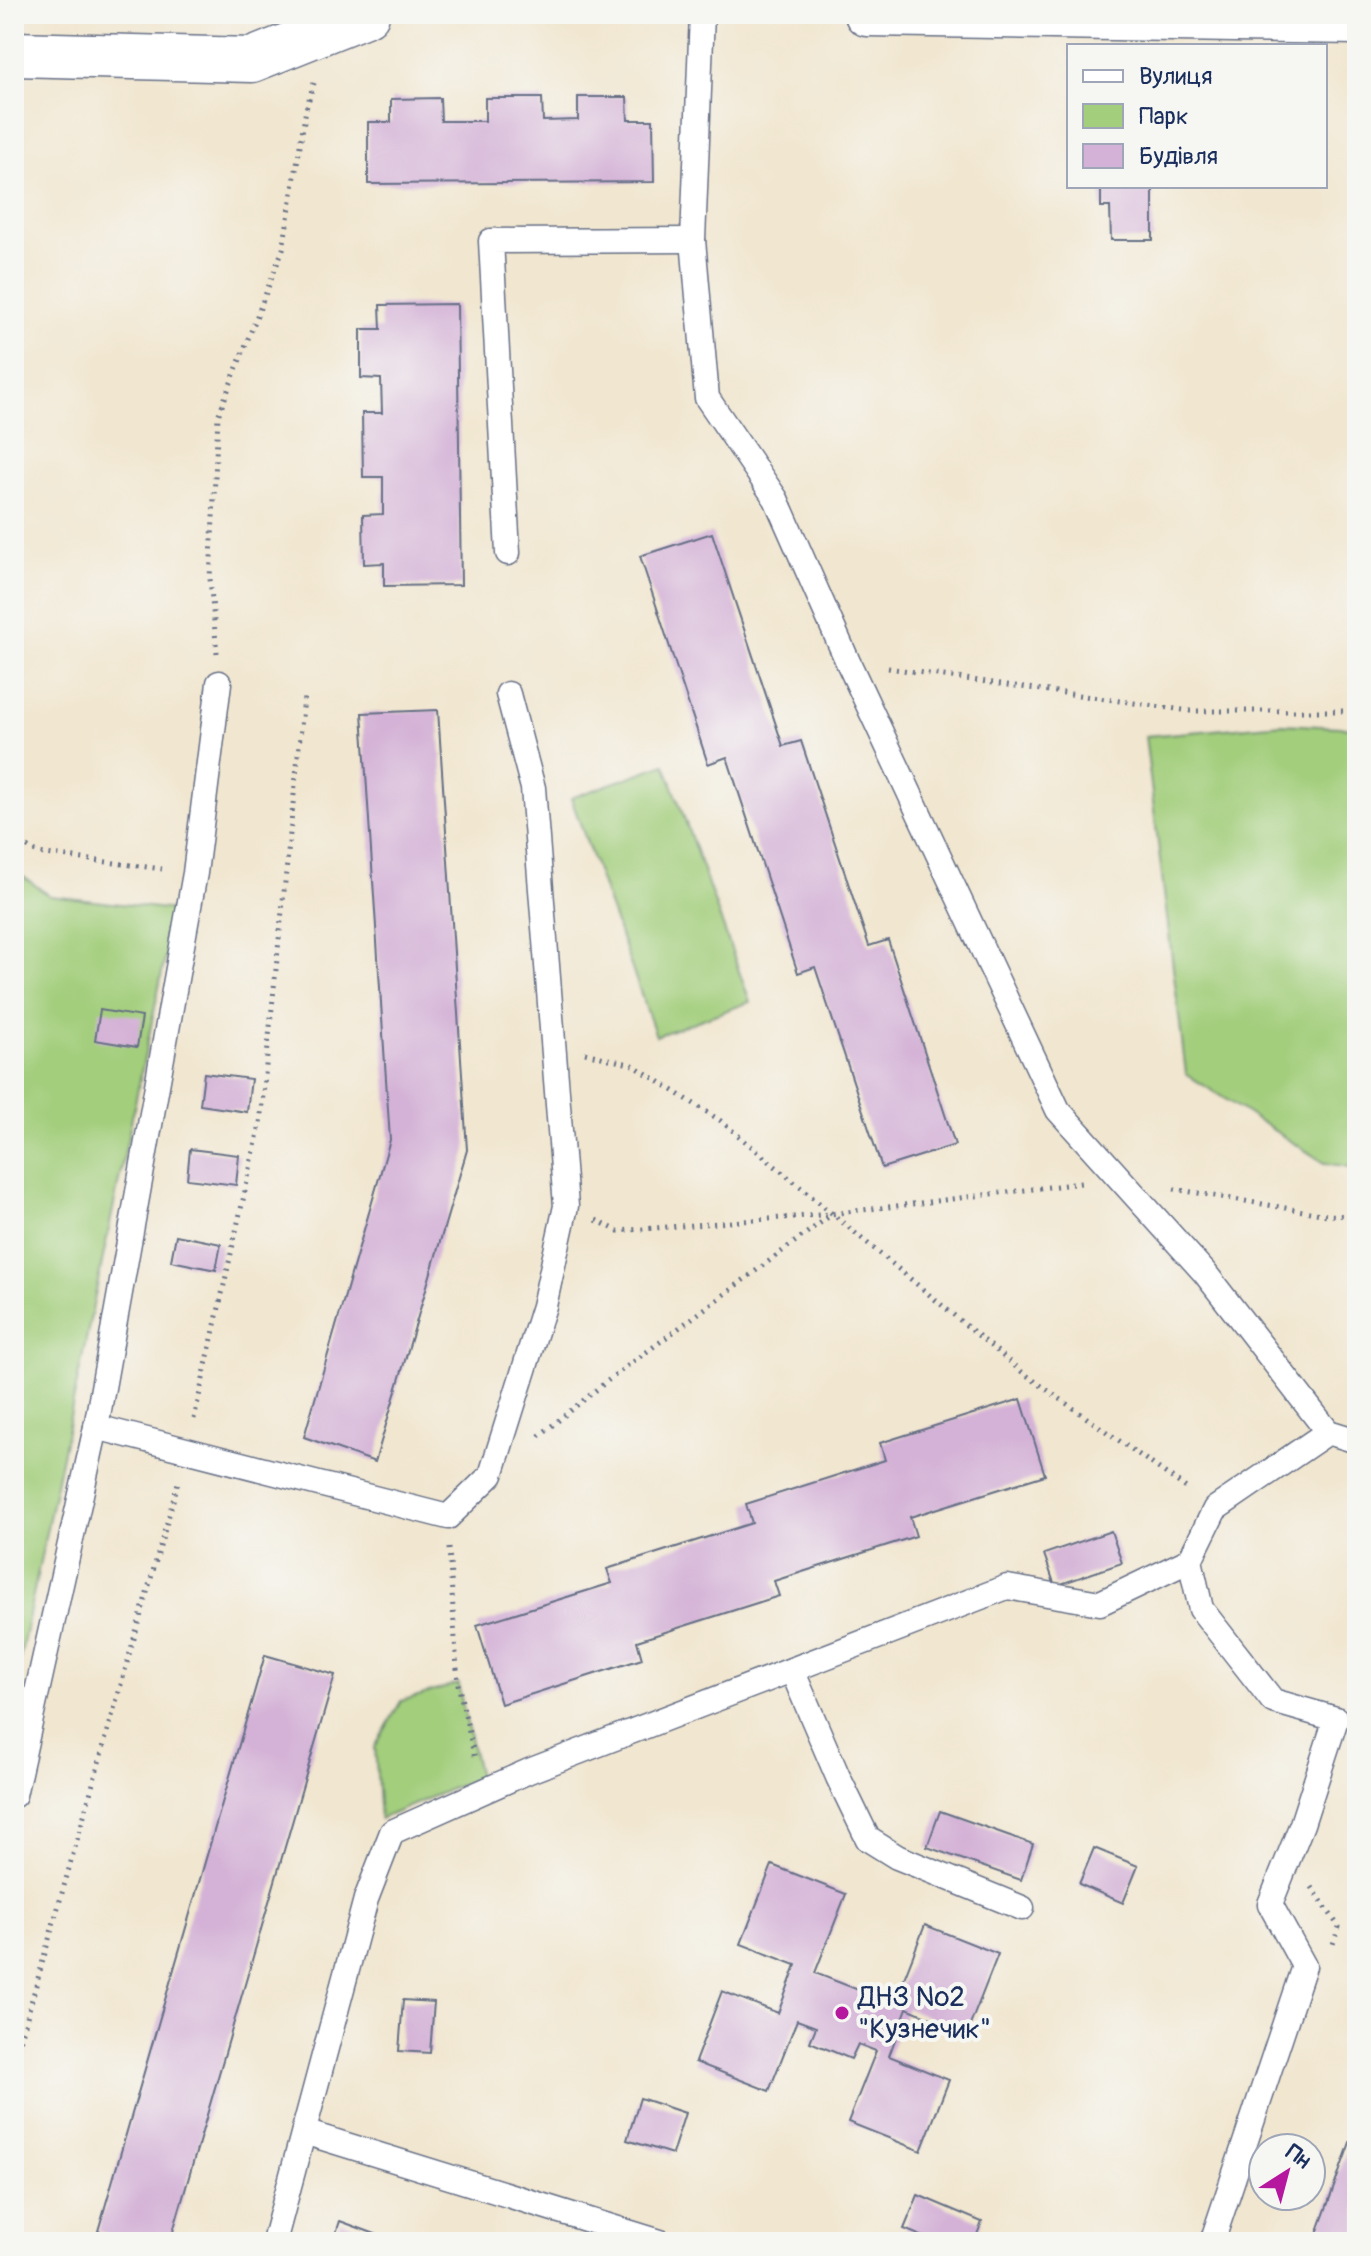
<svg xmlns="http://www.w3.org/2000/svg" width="1371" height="2256" viewBox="0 0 1371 2256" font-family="Pangolin,sans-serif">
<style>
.green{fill:#a3ce7b;stroke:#5f7e6c;stroke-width:2}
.building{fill:#d4b2d7}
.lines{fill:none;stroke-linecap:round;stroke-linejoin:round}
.service-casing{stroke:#666f86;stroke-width:27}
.minor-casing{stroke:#666f86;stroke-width:47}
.path{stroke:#666f86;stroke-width:5;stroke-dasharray:2 6;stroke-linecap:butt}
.service{stroke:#fff;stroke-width:24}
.minor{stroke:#fff;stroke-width:44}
.poi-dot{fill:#b5179e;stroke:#f6f6f2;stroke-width:3}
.labels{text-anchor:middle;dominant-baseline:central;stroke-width:8;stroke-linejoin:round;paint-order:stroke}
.poi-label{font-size:28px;fill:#1b2f5e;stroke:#f6f6f2;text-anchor:start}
</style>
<rect width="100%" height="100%" fill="#f6f6f2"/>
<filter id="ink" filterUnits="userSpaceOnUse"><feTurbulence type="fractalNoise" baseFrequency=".0125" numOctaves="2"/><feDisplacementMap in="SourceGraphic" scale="16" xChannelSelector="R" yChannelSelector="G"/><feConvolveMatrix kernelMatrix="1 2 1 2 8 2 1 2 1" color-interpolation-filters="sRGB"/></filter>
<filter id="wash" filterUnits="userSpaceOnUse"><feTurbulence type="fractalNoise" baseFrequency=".006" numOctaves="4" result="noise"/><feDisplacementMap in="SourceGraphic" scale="32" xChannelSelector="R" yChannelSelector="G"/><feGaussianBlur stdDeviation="1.8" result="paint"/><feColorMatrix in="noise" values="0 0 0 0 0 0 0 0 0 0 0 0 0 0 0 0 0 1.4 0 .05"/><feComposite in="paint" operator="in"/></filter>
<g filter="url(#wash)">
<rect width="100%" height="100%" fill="#f1e6cf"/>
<g class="green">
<path d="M 1282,724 L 1357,728 L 1357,1168 L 1325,1163 L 1186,1074 L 1145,736 Z"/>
<path d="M 665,764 L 750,1002 L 656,1036 L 571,798 Z"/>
<path d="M 14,870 L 50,896 L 175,910 L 14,1687 Z"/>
<path d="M 458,1684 L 479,1777 L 380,1819 L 375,1747 L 401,1701 Z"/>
</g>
<g id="blocks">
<g class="building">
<path d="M 578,97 L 627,97 L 628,120 L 653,120 L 654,182 L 368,184 L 368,122 L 391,122 L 391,99 L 440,98 L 441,121 L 485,121 L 485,98 L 542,98 L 543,121 L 578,120 Z"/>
<path d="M 1110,186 L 1153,186 L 1153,240 L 1111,240 L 1110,207 L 1101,207 L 1101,188 Z"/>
<path d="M 457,304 L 461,585 L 384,586 L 384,563 L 364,564 L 363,515 L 383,514 L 383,477 L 363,477 L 362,413 L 382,413 L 381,379 L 361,378 L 361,329 L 381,329 L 380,305 Z"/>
<path d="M 712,533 L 783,746 L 801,741 L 869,946 L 888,940 L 955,1145 L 882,1168 L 815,967 L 798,973 L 727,757 L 708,764 L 640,556 Z"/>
<path d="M 438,710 L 467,1150 L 375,1462 L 304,1437 L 390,1140 L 362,713 Z"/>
<path d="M 100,1010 L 142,1017 L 137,1047 L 95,1040 Z"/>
<path d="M 204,1073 L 251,1079 L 247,1112 L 200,1105 Z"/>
<path d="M 190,1149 L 239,1155 L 236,1185 L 187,1179 Z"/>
<path d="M 176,1235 L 221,1244 L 216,1270 L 171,1261 Z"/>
<path d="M 1021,1399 L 1045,1475 L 910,1517 L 916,1536 L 774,1581 L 779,1596 L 637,1641 L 642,1659 L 501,1704 L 477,1625 L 612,1583 L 607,1569 L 752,1523 L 746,1504 L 885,1460 L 880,1443 Z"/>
<path d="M 1111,1531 L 1122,1563 L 1055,1586 L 1044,1554 Z"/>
<path d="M 265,1655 L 335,1675 L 170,2242 L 134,2242 L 98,2231 Z"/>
<path d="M 940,1811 L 1033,1844 L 1021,1880 L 927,1847 Z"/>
<path d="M 1094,1848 L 1138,1866 L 1123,1903 L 1079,1884 Z"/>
<path d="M 772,1865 L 846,1894 L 815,1973 L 894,2004 L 925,1925 L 998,1954 L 967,2033 L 907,2008 L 889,2056 L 949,2080 L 921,2151 L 848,2122 L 876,2051 L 858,2044 L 851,2059 L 810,2042 L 816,2027 L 797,2020 L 769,2091 L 695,2062 L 722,1991 L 778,2013 L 796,1965 L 741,1944 Z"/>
<path d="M 403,2000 L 434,2002 L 430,2053 L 399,2051 Z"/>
<path d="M 640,2098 L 685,2113 L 672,2154 L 627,2140 Z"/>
<path d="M 1357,2124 L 1357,2242 L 1314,2242 L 1357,2123 Z"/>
<path d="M 918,2195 L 982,2222 L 974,2242 L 936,2242 L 904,2229 Z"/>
<path d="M 340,2221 L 397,2242 L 333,2242 Z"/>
</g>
</g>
</g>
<g filter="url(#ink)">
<use href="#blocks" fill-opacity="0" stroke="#666f86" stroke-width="2"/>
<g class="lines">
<g class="service-casing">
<g id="service">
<path d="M 702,14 L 693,240 L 707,398 L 776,499 L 848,662 L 1058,1110 L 1205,1273 L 1328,1432 L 1357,1441"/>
<path d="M 508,553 L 491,241 L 693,240"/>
<path d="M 96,1427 L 448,1517 L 491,1475 L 544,1306 L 566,1206 L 533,788 L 508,694"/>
<path d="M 1190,1560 L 1201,1609 L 1273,1701 L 1336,1719 L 1302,1824 L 1270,1904 L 1304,1966 L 1212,2242"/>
<path d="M 792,1670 L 838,1777 L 868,1839 L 897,1857 L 1022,1908"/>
<path d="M 14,1795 L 96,1427 L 195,873 L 219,683"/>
<path d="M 304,2132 L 660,2242"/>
<path d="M 274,2242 L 366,1899 L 392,1832 L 529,1771 L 1007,1587 L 1100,1603 L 1190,1560 L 1215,1509 L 1328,1432"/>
</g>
</g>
<g class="minor-casing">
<g id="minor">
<path d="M 867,14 L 1357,22"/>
<path d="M 14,54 L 252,60 L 367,14"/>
</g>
</g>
<g class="path">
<path d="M 217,653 L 210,579 L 218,416 L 283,249 L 306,109 L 314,83"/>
<path d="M 888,668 L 1190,711 L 1357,711"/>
<path d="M 14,838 L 37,853 L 162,869"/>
<path d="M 585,1053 L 633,1065 L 721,1121 L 1022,1372 L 1189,1490"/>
<path d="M 1174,1189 L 1327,1215 L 1357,1216"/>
<path d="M 596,1220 L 618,1231 L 831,1214 L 1081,1183"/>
<path d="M 194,1419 L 260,1124 L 304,698"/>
<path d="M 539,1436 L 606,1382 L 831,1215"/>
<path d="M 449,1548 L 458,1684 L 475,1759"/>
<path d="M 1312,1887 L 1339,1927 L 1332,1947"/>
<path d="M 14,2063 L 178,1483"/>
</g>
<use href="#service" class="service"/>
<use href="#minor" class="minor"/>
</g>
</g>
<circle class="poi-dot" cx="842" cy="2013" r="8"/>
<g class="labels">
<g class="poi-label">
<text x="858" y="1997">ДНЗ №2<tspan x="858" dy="32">"Кузнечик"</tspan></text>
</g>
</g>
<rect width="1371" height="2256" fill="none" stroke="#f6f6f2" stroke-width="48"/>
<rect x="1067" y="44" width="260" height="144" fill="#f6f6f2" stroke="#9ea6b7" stroke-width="2"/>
<rect x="1083" y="70" width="40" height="12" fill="#ffffff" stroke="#9ea6b7" stroke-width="2"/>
<text x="1139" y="84" font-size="24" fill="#1b2f5e">Вулиця</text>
<rect x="1083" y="104" width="40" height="24" fill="#a3ce7b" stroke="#9ea6b7" stroke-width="2"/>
<text x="1139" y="124" font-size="24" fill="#1b2f5e">Парк</text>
<rect x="1083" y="144" width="40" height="24" fill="#d4b2d7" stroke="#9ea6b7" stroke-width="2"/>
<text x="1139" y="164" font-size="24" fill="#1b2f5e">Будівля</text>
<g transform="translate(1287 2172) rotate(36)"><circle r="38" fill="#f6f6f2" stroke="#9ea6b7" stroke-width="2"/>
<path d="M0-6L14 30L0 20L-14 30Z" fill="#b5179e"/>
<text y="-12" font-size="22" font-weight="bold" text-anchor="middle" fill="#1b2f5e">Пн</text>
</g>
</svg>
